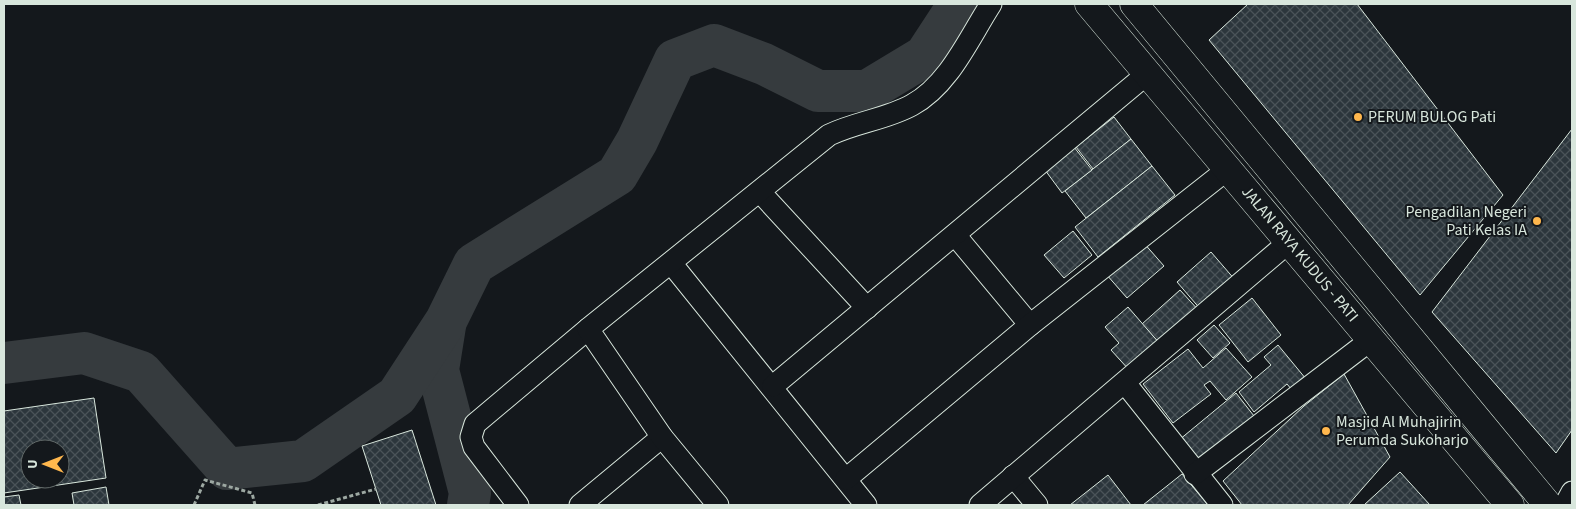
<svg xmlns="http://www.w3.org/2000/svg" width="1576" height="509" viewBox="0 0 1576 509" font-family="'Source Sans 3',sans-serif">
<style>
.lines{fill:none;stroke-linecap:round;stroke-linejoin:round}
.river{stroke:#363b3e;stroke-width:42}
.building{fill:url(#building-cross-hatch);stroke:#d8e6dc;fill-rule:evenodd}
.minor-casing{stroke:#d8e6dc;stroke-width:23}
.primary-casing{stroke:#d8e6dc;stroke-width:29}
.path{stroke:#9da8a2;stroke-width:3;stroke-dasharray:4 2.5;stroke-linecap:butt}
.minor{stroke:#14181c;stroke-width:21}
.primary{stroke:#14181c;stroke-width:28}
.poi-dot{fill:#ffb74d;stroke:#14181c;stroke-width:2}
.labels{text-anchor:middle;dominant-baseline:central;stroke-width:4;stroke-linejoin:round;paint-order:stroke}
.poi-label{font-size:16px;fill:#d8e6dc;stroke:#14181c;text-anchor:start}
.street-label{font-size:16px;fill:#d8e6dc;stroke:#14181c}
</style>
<defs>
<pattern id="building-cross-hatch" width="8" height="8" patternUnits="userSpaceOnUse" patternTransform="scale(1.25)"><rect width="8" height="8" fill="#2c363c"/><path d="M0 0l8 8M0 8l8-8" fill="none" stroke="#4a5358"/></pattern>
</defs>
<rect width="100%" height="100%" fill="#14181c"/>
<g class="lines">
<g class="river">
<path d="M 445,326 L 438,370 L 470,493 L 468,505"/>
<path d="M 4,363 L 84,353 L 141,372 L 227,469 L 303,461 L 397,396 L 446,321 L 474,264 L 617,175 L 637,141 L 675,60 L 714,45 L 764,64 L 818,91 L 867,91 L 925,56 L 959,4"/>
</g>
</g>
<g class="building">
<path d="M 1248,4 L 1357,4 L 1503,195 L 1420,295 L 1209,40 Z"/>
<path d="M 1114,117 L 1131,139 L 1093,169 L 1076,147 Z"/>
<path d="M 1572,129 L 1572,430 L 1556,453 L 1432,312 Z"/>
<path d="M 1131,139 L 1152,166 L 1086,218 L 1065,191 Z"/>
<path d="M 1074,147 L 1092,170 L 1062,193 L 1045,170 Z"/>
<path d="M 1152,166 L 1175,195 L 1098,257 L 1075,227 Z"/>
<path d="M 1073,231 L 1092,255 L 1064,278 L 1044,255 Z"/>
<path d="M 1143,242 L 1164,266 L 1127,298 L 1106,274 Z"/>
<path d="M 1211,252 L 1236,281 L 1202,311 L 1177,282 Z"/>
<path d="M 1180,290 L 1201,313 L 1163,347 L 1142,324 Z"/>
<path d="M 1252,298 L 1281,335 L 1248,362 L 1219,325 Z"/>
<path d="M 1128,307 L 1160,344 L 1130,371 L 1111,350 L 1119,343 L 1105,327 Z"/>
<path d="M 1214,325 L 1230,343 L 1213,358 L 1197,340 Z"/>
<path d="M 1278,345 L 1306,379 L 1292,390 L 1287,384 L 1254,412 L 1239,392 L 1271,365 L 1264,357 Z"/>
<path d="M 1226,348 L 1252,377 L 1226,400 L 1210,381 L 1204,385 L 1211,394 L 1173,423 L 1143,384 L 1188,349 L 1203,368 Z"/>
<path d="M 1344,374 L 1390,457 L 1348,505 L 1242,505 L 1223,481 L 1304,406 Z"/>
<path d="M 1236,393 L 1254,416 L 1198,463 L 1179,440 Z"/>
<path d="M 94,398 L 106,478 L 4,493 L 4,411 ZM 30,449 L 60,449 L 60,479 L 30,479 Z"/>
<path d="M 412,430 L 436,505 L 381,505 L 362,446 Z"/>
<path d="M 1400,472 L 1430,505 L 1364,505 Z"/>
<path d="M 1182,474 L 1208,505 L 1143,505 Z"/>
<path d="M 1108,475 L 1131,505 L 1070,505 Z"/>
<path d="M 106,487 L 109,505 L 74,505 L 72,493 Z"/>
<path d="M 19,495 L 21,505 L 4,505 L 4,497 Z"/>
</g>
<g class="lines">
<g class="minor-casing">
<g id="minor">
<path d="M 760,192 L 867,308"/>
<path d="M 955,235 L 1030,325"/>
<path d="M 671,263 L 866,505"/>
<path d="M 1125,383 L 1222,505"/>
<path d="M 773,386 L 1147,74"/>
<path d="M 1195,474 L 1372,339"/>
<path d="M 1013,476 L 1037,505"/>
<path d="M 846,479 L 1030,325 L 1228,169"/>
<path d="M 518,505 L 474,447 L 471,437 L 475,424 L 588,329"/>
<path d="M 580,505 L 662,437"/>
<path d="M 718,505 L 662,437 L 588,329 L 829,135 C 856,122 887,119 912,105 C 949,85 969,38 991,4"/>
<path d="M 980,505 L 1289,242"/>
<path d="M 1565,505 L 1572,492"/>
</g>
</g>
<g class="primary-casing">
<g id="primary">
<path d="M 1089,4 L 1510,505"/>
<path d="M 1134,4 L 1548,505"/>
</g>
</g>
<g class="path">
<path d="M 194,505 L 205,480 L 252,493 L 255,505"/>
<path d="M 318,505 L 376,489"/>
</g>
<use href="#minor" class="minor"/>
<use href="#primary" class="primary"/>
</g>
<g class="poi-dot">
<circle cx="1358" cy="117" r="5"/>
<circle cx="1537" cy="221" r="5"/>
<circle cx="1326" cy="431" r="5"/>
</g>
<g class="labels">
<g class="poi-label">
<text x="1368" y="117">PERUM BULOG Pati</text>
<text x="1527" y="212" text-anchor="end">Pengadilan Negeri<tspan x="1527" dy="18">Pati Kelas IA</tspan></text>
<text x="1336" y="422">Masjid Al Muhajirin<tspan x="1336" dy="18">Perumda Sukoharjo</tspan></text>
</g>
<g class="street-label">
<text transform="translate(1300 254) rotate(50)">JALAN RAYA KUDUS - PATI</text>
</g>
</g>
<rect width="1576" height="509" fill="none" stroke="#d8e6dc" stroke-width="10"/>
<g transform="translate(45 464) rotate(270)"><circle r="24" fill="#14181c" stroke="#626a69"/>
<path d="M0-4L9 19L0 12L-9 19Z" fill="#ffb74d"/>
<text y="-8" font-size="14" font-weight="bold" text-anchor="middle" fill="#d8e6dc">U</text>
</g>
</svg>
